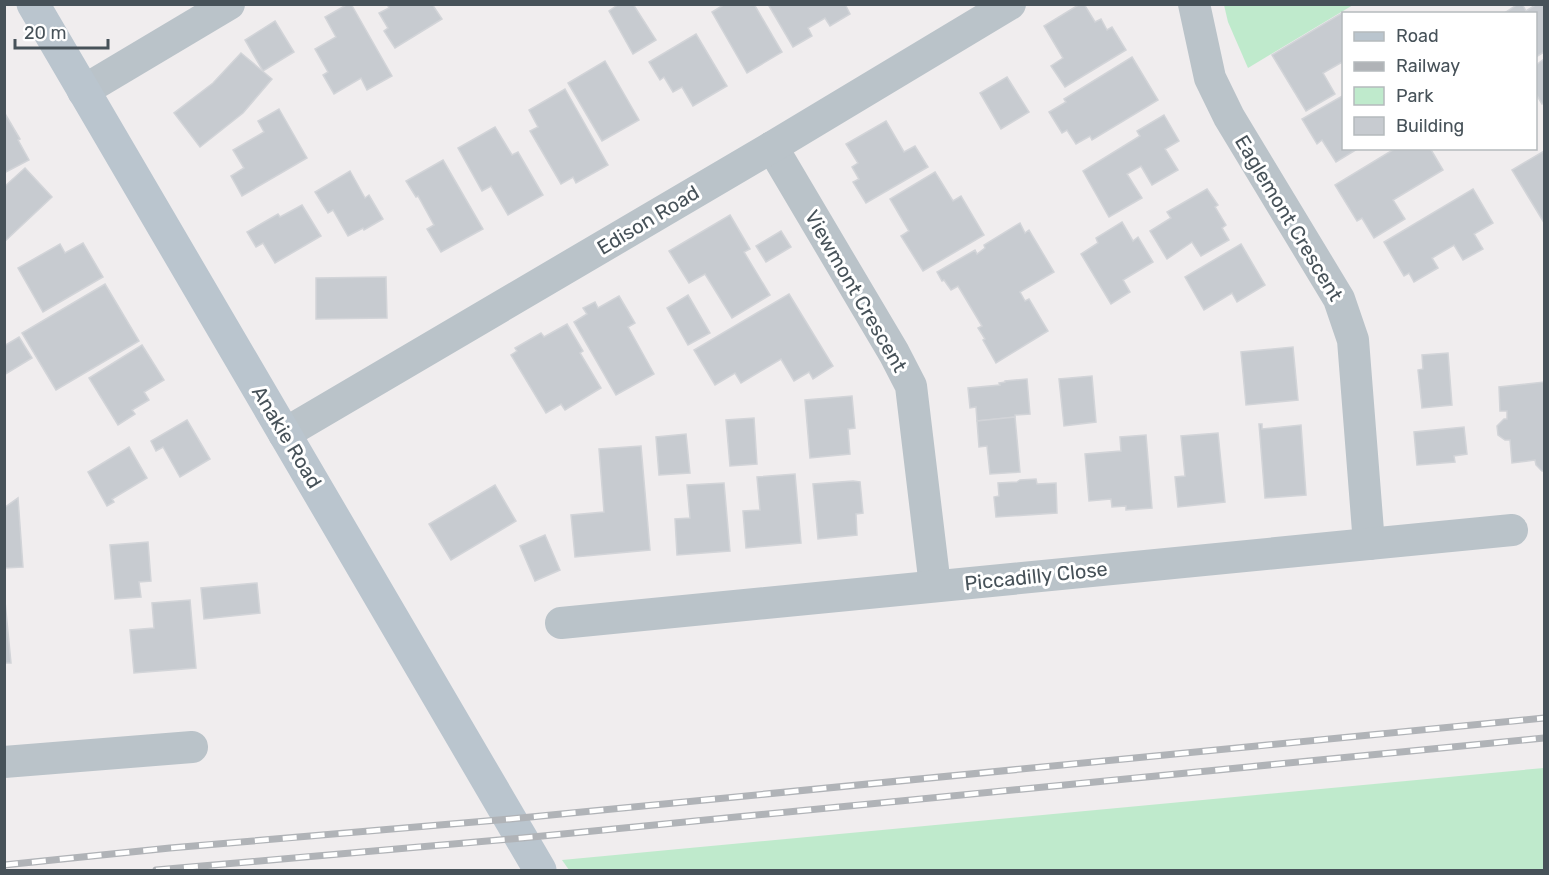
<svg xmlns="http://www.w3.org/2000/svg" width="1549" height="875" viewBox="0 0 1549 875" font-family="Rubik,sans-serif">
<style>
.green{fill:#bfeacc}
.building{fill:#c7cbd0;stroke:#d2d4d8;stroke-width:1.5}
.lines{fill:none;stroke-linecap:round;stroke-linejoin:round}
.minor{stroke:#bac3c9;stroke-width:32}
.secondary{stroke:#bac5ce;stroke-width:33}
.rail-casing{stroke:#b0b3b7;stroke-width:7}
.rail{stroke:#fff;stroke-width:4.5;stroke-dasharray:14;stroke-linecap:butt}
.labels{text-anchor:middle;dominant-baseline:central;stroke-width:6;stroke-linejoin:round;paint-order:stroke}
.street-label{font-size:20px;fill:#475259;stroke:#fff}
</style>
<rect width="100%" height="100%" fill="#f0edee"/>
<g class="green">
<path d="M 1224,5 L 1224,4 L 1353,5 L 1248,68 L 1228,22 Z"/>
<path d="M 1544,768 L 1544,870 L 569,870 L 562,860 Z"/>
</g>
<g class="building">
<path d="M 348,4 L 351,4 L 392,76 L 367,90 L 361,78 L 334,94 L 323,75 L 328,72 L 315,49 L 336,37 L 325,17 Z"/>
<path d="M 387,4 L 432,4 L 442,19 L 395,48 L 384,31 L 388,28 L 379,13 L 389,8 Z"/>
<path d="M 619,4 L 633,4 L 656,40 L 633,54 L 609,11 Z"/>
<path d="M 725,4 L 754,4 L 782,52 L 747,73 L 712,12 Z"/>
<path d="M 772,4 L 845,4 L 850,14 L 830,26 L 825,18 L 808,28 L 812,36 L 793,47 L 769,6 Z"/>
<path d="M 1080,4 L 1084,4 L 1095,22 L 1101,19 L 1107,30 L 1112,27 L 1126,50 L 1065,87 L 1051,66 L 1063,58 L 1044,26 Z"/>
<path d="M 1518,4 L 1522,4 L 1526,11 L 1537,4 L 1544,4 L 1544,52 L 1536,57 L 1536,14 L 1503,14 Z"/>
<path d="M 1342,13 L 1344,16 L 1344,61 L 1323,73 L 1335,94 L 1306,111 L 1272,55 Z"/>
<path d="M 275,21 L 294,52 L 263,71 L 245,40 Z"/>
<path d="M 696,34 L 727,86 L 693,106 L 682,87 L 673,92 L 664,77 L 660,80 L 649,62 Z"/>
<path d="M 241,53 L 272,79 L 243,113 L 200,147 L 174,113 L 213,83 Z"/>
<path d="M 1132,57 L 1158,100 L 1092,140 L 1090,136 L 1076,144 L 1067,130 L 1062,133 L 1049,112 L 1066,102 L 1064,99 Z"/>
<path d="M 1544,59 L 1544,103 L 1542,104 L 1536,94 L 1536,65 Z"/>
<path d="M 605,61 L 639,120 L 602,141 L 568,83 Z"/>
<path d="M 1007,77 L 1029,112 L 1001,129 L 980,93 Z"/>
<path d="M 565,89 L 608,165 L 576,183 L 573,177 L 561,184 L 530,131 L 538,127 L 529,110 Z"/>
<path d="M 1344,95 L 1344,148 L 1359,148 L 1336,162 L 1322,140 L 1317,144 L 1302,119 Z"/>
<path d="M 279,109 L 307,158 L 242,196 L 231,176 L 244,168 L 233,150 L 264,132 L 258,121 Z"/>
<path d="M 4,112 L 20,139 L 18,140 L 29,160 L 4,173 Z"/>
<path d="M 1164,115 L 1179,141 L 1165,149 L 1178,170 L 1152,185 L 1141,166 L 1127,174 L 1142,198 L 1109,217 L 1083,171 L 1140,136 L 1137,131 Z"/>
<path d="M 886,121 L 904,152 L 915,146 L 928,167 L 866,203 L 853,182 L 859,179 L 852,167 L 858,163 L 846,144 Z"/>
<path d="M 495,127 L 512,155 L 518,152 L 543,195 L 508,215 L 491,186 L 482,191 L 458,148 Z"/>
<path d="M 1396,148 L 1430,148 L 1443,170 L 1393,200 L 1405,219 L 1374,238 L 1362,218 L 1357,221 L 1335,185 Z"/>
<path d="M 1544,151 L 1544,220 L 1543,221 L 1512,170 Z"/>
<path d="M 443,160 L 483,229 L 441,252 L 427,229 L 434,225 L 418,196 L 416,197 L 406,181 Z"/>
<path d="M 25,168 L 52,197 L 4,242 L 4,187 Z"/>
<path d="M 350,171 L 365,198 L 369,195 L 383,219 L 364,230 L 363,228 L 348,236 L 333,210 L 328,213 L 315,192 Z"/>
<path d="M 935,172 L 953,201 L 961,196 L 984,235 L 923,271 L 901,236 L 909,231 L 890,199 Z"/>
<path d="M 1207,189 L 1218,205 L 1215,207 L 1226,225 L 1222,228 L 1229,240 L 1201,256 L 1192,242 L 1167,259 L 1150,231 L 1171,218 L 1167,212 Z"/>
<path d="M 1473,189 L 1493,223 L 1474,234 L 1483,249 L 1463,260 L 1454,245 L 1432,258 L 1438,268 L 1414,282 L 1409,273 L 1404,276 L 1384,242 Z"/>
<path d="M 302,205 L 321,236 L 275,263 L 263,243 L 256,247 L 247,232 L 278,214 L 280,217 Z"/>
<path d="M 730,215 L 750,249 L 744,252 L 770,295 L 732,318 L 705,274 L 689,283 L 669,251 Z"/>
<path d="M 1122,222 L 1133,241 L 1138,237 L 1153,262 L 1123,280 L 1130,292 L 1111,304 L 1081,254 L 1098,243 L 1096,238 Z"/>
<path d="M 1020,223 L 1025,233 L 1029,230 L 1054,272 L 1020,292 L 1025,301 L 1029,299 L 1048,331 L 996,363 L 983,340 L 985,339 L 978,328 L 982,326 L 958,286 L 951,290 L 944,280 L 942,281 L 937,272 L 975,250 L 977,254 L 985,248 L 984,245 Z"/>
<path d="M 781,231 L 791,247 L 766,262 L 756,246 Z"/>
<path d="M 83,243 L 103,277 L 43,312 L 18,268 L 60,244 L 65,253 Z"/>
<path d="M 1241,244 L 1265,285 L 1237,302 L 1232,293 L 1204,310 L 1185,277 Z"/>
<path d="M 386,277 L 387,318 L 316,319 L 316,278 Z"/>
<path d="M 105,284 L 139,341 L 56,390 L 22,333 Z"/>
<path d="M 789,294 L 833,366 L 813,379 L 809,372 L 794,381 L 781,359 L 741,383 L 735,373 L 715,385 L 694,350 Z"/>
<path d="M 688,295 L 710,333 L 688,345 L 667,308 Z"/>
<path d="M 619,296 L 635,323 L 628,327 L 654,374 L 616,395 L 574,322 L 587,314 L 583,308 L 595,302 L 598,308 Z"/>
<path d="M 567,324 L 583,351 L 580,353 L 601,388 L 565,410 L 561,404 L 546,413 L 511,355 L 517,351 L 515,348 L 541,333 L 544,337 Z"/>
<path d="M 19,337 L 32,358 L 4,375 L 4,346 Z"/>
<path d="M 142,345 L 164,380 L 144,392 L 149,400 L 132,410 L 135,414 L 118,425 L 89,378 Z"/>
<path d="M 1293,347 L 1298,400 L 1246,405 L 1241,352 Z"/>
<path d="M 1448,353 L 1452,405 L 1422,408 L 1418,370 L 1423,369 L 1422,355 Z"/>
<path d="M 1092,376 L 1096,422 L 1064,426 L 1059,379 Z"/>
<path d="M 1027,379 L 1030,414 L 1015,415 L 1015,417 L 977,421 L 976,407 L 970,408 L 968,388 L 1000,385 L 999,383 L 1005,382 L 1005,381 Z"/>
<path d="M 1544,382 L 1544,471 L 1542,471 L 1536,465 L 1535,460 L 1512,463 L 1510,440 L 1505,440 L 1498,435 L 1497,426 L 1504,419 L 1507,419 L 1507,411 L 1500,411 L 1499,387 Z"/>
<path d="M 852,396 L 855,428 L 848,429 L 850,454 L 810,458 L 805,400 Z"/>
<path d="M 1015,417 L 1020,472 L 990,474 L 987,446 L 979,447 L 977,421 Z"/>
<path d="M 754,418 L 757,464 L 730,466 L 726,420 Z"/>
<path d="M 187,420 L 210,459 L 180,477 L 163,447 L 156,451 L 151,441 Z"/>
<path d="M 1259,424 L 1262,424 L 1262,429 L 1301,425 L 1306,495 L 1265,498 Z"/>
<path d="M 1464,427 L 1467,454 L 1454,456 L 1455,462 L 1417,465 L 1414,432 Z"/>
<path d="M 1218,433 L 1225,502 L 1178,507 L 1175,477 L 1185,476 L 1181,436 Z"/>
<path d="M 686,434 L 690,473 L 659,475 L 656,437 Z"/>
<path d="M 1146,435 L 1152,508 L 1126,510 L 1126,506 L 1112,507 L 1111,499 L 1089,501 L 1085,454 L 1121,451 L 1120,437 Z"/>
<path d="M 641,446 L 650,550 L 575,557 L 571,515 L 604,512 L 599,449 Z"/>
<path d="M 129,447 L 147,478 L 112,499 L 114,502 L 107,506 L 88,472 Z"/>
<path d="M 795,474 L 801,543 L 746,548 L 743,511 L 760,510 L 757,477 Z"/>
<path d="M 1036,479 L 1037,484 L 1056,483 L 1057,513 L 996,517 L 994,497 L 999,496 L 998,483 L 1017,482 L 1020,480 Z"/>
<path d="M 853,481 L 860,482 L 863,513 L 856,514 L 857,535 L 818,539 L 813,484 Z"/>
<path d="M 724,483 L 730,551 L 677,555 L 675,519 L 690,518 L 687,485 Z"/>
<path d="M 495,485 L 516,521 L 451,560 L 429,524 Z"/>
<path d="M 18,498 L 23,567 L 4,568 L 4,508 Z"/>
<path d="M 545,535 L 560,570 L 535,581 L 520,546 Z"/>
<path d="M 148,542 L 151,581 L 139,582 L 141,597 L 115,599 L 110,545 Z"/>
<path d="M 257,583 L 260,613 L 204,619 L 201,588 Z"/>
<path d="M 4,591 L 11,663 L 4,663 Z"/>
<path d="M 190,600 L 196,668 L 134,673 L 130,630 L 154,628 L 152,603 Z"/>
</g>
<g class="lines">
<g class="minor">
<path d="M 1194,4 L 1210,78 L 1229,117 L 1339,299 L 1353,340 L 1369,544"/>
<path d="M 83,91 L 229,4"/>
<path d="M 772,147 L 894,353 L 911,386 L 935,586"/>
<path d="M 284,434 L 772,147 L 1010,4"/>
<path d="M 561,623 L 1512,530"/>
<path d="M 4,762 L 192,747"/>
</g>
<path class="secondary" d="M 33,4 L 540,870"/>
<g class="rail-casing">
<g id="rail">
<path d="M 4,865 L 170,848 L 510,819 L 1544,718"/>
<path d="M 156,870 L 522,838 L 1544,738"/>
</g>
</g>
<use href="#rail" class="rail"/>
</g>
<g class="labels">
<g class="street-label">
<text transform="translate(1289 218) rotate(59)">Eaglemont Crescent</text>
<text transform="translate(648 220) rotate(-31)">Edison Road</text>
<text transform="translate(856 291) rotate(60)">Viewmont Crescent</text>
<text transform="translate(287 437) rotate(59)">Anakie Road</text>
<text transform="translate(1036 576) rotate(-6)">Piccadilly Close</text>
</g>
</g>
<rect width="1549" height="875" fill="none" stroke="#475259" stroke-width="12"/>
<rect x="1342" y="12" width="195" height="138" fill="#ffffff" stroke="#b5babd" stroke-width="1.5"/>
<rect x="1354" y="32" width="30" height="9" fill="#bac5ce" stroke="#b5babd" stroke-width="1.5"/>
<text x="1396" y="42" font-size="18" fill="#475259">Road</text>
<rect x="1354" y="62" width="30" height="9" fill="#b0b3b7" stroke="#b5babd" stroke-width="1.5"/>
<text x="1396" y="72" font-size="18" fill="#475259">Railway</text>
<rect x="1354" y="87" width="30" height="18" fill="#bfeacc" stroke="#b5babd" stroke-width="1.5"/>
<text x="1396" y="102" font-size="18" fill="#475259">Park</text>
<rect x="1354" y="117" width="30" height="18" fill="#c7cbd0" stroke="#b5babd" stroke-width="1.5"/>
<text x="1396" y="132" font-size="18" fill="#475259">Building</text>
<path d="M15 39v9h93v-9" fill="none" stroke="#475259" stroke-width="3"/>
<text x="24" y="39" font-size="18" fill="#475259" stroke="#ffffff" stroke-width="4.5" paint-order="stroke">20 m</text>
</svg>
